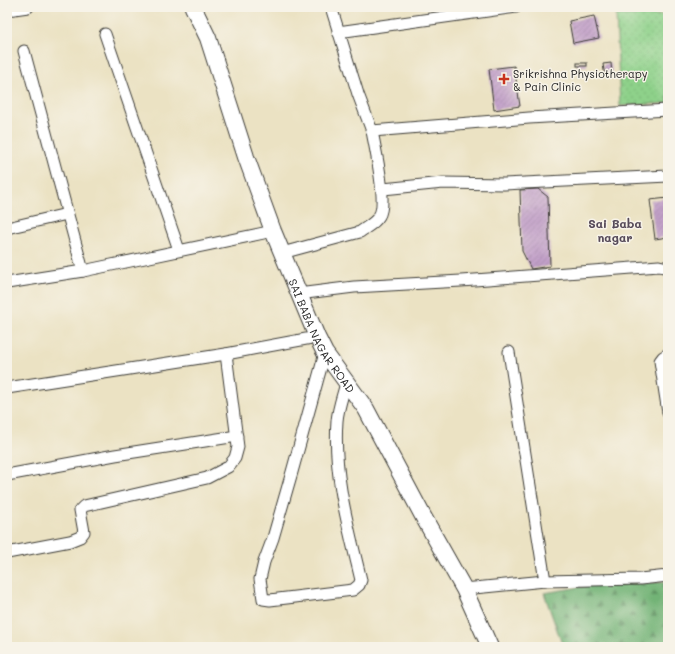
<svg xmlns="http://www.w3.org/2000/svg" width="675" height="654" viewBox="0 0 675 654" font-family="Mali,sans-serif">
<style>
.forest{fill:url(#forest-firs);stroke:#476849}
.park{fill:url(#park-dots);stroke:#557653}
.building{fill:url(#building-hatch)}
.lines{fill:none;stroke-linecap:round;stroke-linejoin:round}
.minor-casing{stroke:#3b3a35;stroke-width:13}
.secondary-casing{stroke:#3b3a35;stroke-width:18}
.minor{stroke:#fff;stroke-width:11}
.secondary{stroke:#fff;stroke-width:16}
.poi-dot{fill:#c8321e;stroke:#f7f3e8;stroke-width:1.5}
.labels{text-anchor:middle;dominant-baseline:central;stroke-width:3;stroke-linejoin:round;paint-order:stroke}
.poi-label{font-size:11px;fill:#1c1c1c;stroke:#f7f3e8;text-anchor:start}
.street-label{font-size:11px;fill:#1c1c1c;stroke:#f7f3e8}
.neighbourhood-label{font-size:12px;font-weight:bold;fill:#564a59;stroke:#f7f3e8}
</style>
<defs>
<pattern id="forest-firs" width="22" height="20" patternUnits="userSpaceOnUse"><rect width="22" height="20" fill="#72b376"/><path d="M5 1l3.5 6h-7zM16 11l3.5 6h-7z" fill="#5d9160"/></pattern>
<pattern id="park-dots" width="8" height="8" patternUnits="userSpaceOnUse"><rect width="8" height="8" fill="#8ed18a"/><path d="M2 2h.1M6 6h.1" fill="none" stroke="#7ab376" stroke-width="1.8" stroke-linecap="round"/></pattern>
<pattern id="building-hatch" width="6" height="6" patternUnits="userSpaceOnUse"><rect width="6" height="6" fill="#c2a0c9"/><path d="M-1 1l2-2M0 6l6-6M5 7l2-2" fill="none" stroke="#9d82a2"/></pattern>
</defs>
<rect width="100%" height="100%" fill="#f7f3e8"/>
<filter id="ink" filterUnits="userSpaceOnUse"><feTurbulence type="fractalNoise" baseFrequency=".025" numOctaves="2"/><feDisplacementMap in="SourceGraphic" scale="8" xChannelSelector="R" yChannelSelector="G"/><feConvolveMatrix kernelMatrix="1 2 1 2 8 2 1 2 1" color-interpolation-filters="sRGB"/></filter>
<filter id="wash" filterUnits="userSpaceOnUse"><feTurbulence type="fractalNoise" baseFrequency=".012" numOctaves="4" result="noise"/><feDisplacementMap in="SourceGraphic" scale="16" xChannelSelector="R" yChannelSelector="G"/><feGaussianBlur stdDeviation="0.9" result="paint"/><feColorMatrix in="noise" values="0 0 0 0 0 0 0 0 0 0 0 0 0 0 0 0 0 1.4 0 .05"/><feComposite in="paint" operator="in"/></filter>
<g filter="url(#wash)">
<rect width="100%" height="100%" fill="#ebe2c3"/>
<path class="forest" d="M 668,582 L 668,647 L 563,647 L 544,593 L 592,585 Z"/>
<path class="park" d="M 616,15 L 668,15 L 668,103 L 620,106 Z"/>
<g id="blocks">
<g class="building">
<path d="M 594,16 L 599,38 L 573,43 L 569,21 Z"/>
<rect x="577" y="63" width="10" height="3"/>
<path d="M 611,63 L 612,75 L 605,77 L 603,64 Z"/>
<path d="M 514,66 L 520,106 L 494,110 L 489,69 Z"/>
<path d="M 538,189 L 548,197 L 550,266 L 531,269 L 522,251 L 520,190 Z"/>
<path d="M 668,198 L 668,237 L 655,239 L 650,200 Z"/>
</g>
</g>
</g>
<g filter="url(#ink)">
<use href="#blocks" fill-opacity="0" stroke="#3b3a35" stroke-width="1"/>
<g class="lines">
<g class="minor-casing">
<g id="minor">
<path d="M 331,7 L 358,94 L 372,131"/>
<path d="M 7,10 L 28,7"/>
<path d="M 338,32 L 516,7"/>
<path d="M 105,34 L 179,250"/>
<path d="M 24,51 L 83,271"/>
<path d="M 383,189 L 443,183 L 504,184 L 668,176"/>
<path d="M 7,228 L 67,214"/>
<path d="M 282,253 L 360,232 C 367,227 375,223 379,216 C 388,203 375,148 372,131 L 529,118 L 668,110"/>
<path d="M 7,283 L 83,271 L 273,231"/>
<path d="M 298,294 L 354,287 L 461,281 L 659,266 L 668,268"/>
<path d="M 509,352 L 545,581"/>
<path d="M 325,353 L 292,472 L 273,538 L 264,562 L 260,579 L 263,599 L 270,600 L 353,590 L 359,585 L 361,580 C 349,529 333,475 337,421 C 338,408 343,395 346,383"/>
<path d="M 668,354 L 663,357 L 660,361 L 668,413"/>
<path d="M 7,388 L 226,354 L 317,337"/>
<path d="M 7,475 L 115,455 L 237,436"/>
<path d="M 7,553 L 70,541 L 80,537 L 84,532 L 80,510 L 84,506 L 207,478 L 228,467 L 235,458 L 238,447 L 226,354"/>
<path d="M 464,589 L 545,581 L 640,579 L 668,576"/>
</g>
</g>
<g class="secondary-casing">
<g id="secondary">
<path id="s1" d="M 193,7 L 208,38 L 246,157 L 273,231 L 317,337 L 325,353 L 366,409 L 424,518 L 464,589 L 490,647"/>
</g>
</g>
<use href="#minor" class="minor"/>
<use href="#secondary" class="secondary"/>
</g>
</g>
<path class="poi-dot" d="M502 73h4v4h4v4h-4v4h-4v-4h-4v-4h4z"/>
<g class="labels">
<g class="poi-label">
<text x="513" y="73">Srikrishna Physiotherapy<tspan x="513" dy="13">&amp; Pain Clinic</tspan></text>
</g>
<g class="street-label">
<text stroke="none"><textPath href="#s1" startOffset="354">SAI BABA NAGAR ROAD</textPath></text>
</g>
<g class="neighbourhood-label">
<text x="615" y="223">Sai Baba<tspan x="615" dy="14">nagar</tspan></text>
</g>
</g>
<rect width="675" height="654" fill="none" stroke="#f7f3e8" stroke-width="24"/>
</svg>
